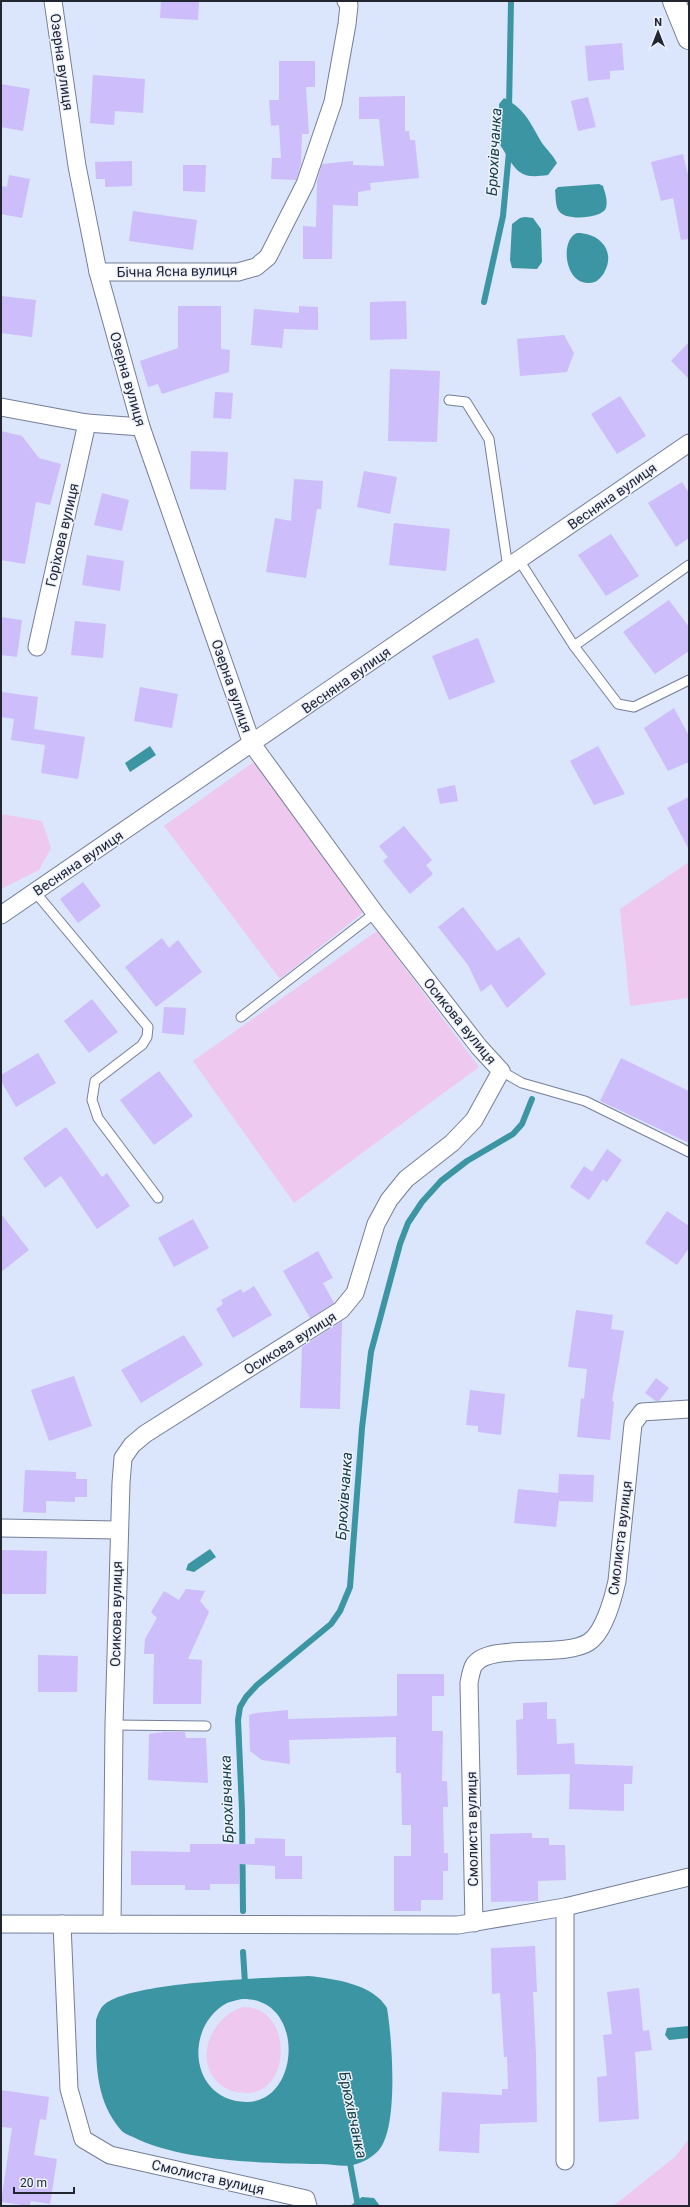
<svg xmlns="http://www.w3.org/2000/svg" width="690" height="2207" viewBox="0 0 690 2207" font-family="Roboto,sans-serif">
<style>
.green{fill:#efc8f0}
.water{fill:#3b95a2;fill-rule:evenodd}
.lines{fill:none;stroke-linecap:round;stroke-linejoin:round}
.stream{stroke:#3b95a2;stroke-width:6}
.building{fill:#cdbdfb}
.service-casing{stroke:#747f98;stroke-width:11}
.minor-casing{stroke:#747f98;stroke-width:19}
.secondary-casing{stroke:#747f98;stroke-width:24}
.service{stroke:#fff;stroke-width:9}
.minor{stroke:#fff;stroke-width:17}
.secondary{stroke:#fff;stroke-width:22}
.labels{text-anchor:middle;dominant-baseline:central;stroke-width:3;stroke-linejoin:round;paint-order:stroke}
.street-label{font-size:14px;fill:#222631;stroke:#edf2fe}
.water-label{font-size:15px;font-style:italic;fill:#133d43;stroke:#edf2fe}
</style>
<rect width="100%" height="100%" fill="#dbe5fc"/>
<g class="green">
<path d="M 255,761 L 370,907 L 280,979 L 164,826 Z"/>
<path d="M 1,814 L 42,821 L 51,848 L 39,870 L 1,889 Z"/>
<path d="M 689,862 L 689,998 L 630,1006 L 620,909 Z"/>
<path d="M 377,931 L 479,1067 L 294,1203 L 193,1061 Z"/>
<path d="M 243,2007 C 294,2006 292,2095 245,2093 C 236,2092 229,2091 222,2086 C 191,2063 211,2016 243,2007 Z"/>
<path d="M 689,2139 L 689,2206 L 613,2206 L 675,2157 Z"/>
</g>
<g class="water">
<path d="M 504,98 C 526,110 530,123 542,143 C 547,150 553,155 557,163 L 548,175 C 521,179 517,173 504,151 C 501,146 496,140 495,134 C 492,124 500,114 499,104 Z"/>
<path d="M 599,184 L 603,186 C 605,193 608,200 606,208 C 602,219 564,221 559,211 C 555,206 556,196 555,190 L 558,187 Z"/>
<path d="M 525,217 L 533,218 L 541,229 L 542,262 L 537,269 L 512,268 L 510,260 L 512,224 L 520,218 Z"/>
<path d="M 577,233 C 601,233 616,252 604,273 C 600,279 596,283 589,283 C 564,284 560,239 577,233 Z"/>
<path d="M 150,746 L 156,755 L 130,772 L 125,763 Z"/>
<path d="M 210,1549 L 216,1557 L 194,1572 L 186,1570 L 188,1564 Z"/>
<path d="M 309,1976 C 335,1979 373,1984 387,2008 C 392,2038 399,2127 379,2150 C 373,2157 362,2163 353,2165 C 343,2167 330,2164 320,2164 C 264,2163 183,2162 133,2137 C 128,2135 123,2133 120,2129 C 94,2098 96,2059 96,2020 C 98,2014 100,2008 105,2004 C 133,1981 268,1978 309,1976 ZM 242,1999 C 306,1997 301,2103 246,2102 C 190,2101 183,2027 227,2003 C 232,2001 237,2000 242,1999 Z"/>
<path d="M 689,2026 L 689,2038 L 669,2040 L 665,2035 L 667,2028 Z"/>
<path d="M 362,2197 L 374,2198 L 380,2206 L 350,2206 Z"/>
</g>
<g class="lines">
<g class="stream">
<path d="M 509,109 L 511,1"/>
<path d="M 484,302 L 503,216 L 509,152"/>
<path d="M 243,1911 L 242,1810 L 238,1720 L 240,1707 L 246,1697 L 257,1685 L 331,1624 L 340,1611 L 350,1587 L 362,1428 L 371,1352 L 400,1244 L 408,1223 L 422,1202 L 441,1181 L 467,1161 L 513,1134 L 522,1124 L 532,1099"/>
<path d="M 243,1952 L 245,1983 L 248,1985"/>
<path d="M 349,2158 L 358,2206"/>
</g>
</g>
<g class="building">
<path d="M 161,1 L 199,1 L 198,20 L 160,18 Z"/>
<path d="M 622,43 L 624,70 L 610,71 L 610,79 L 588,81 L 585,46 Z"/>
<path d="M 279,61 L 315,61 L 315,87 L 306,87 L 309,134 L 302,134 L 301,164 L 296,180 L 271,179 L 272,158 L 281,158 L 279,125 L 271,126 L 269,100 L 279,100 Z"/>
<path d="M 93,75 L 145,79 L 143,113 L 115,111 L 114,125 L 90,123 Z"/>
<path d="M 1,84 L 30,89 L 23,131 L 1,127 Z"/>
<path d="M 405,96 L 405,131 L 409,131 L 410,140 L 415,140 L 419,178 L 370,183 L 371,190 L 358,192 L 358,206 L 333,205 L 332,259 L 303,259 L 303,226 L 316,227 L 317,181 L 322,164 L 353,161 L 353,165 L 384,166 L 379,119 L 359,119 L 359,97 Z"/>
<path d="M 588,97 L 596,127 L 578,131 L 571,101 Z"/>
<path d="M 683,154 L 689,179 L 689,239 L 681,240 L 673,198 L 661,201 L 651,162 Z"/>
<path d="M 132,161 L 132,186 L 105,187 L 105,179 L 96,179 L 95,162 Z"/>
<path d="M 183,165 L 206,165 L 205,192 L 183,191 Z"/>
<path d="M 9,175 L 30,179 L 22,218 L 1,214 L 1,186 L 7,187 Z"/>
<path d="M 133,211 L 197,220 L 193,250 L 129,241 Z"/>
<path d="M 1,296 L 36,300 L 32,337 L 1,333 Z"/>
<path d="M 406,301 L 407,339 L 370,340 L 370,302 Z"/>
<path d="M 178,306 L 221,306 L 221,349 L 230,350 L 229,372 L 162,394 L 158,384 L 148,387 L 140,361 L 178,348 Z"/>
<path d="M 299,306 L 318,307 L 318,330 L 284,329 L 282,348 L 251,345 L 254,309 L 299,313 Z"/>
<path d="M 564,335 L 574,353 L 567,372 L 520,376 L 517,339 Z"/>
<path d="M 689,342 L 689,379 L 671,361 Z"/>
<path d="M 390,369 L 440,371 L 437,442 L 388,441 Z"/>
<path d="M 215,392 L 233,393 L 231,419 L 213,418 Z"/>
<path d="M 620,396 L 646,436 L 617,454 L 591,414 Z"/>
<path d="M 1,431 L 22,436 L 39,458 L 61,464 L 50,505 L 36,502 L 25,564 L 1,560 Z"/>
<path d="M 191,451 L 228,452 L 226,490 L 190,489 Z"/>
<path d="M 364,471 L 397,477 L 390,514 L 357,507 Z"/>
<path d="M 294,479 L 323,481 L 321,509 L 317,509 L 306,578 L 266,572 L 275,518 L 291,521 Z"/>
<path d="M 682,482 L 689,493 L 689,538 L 676,547 L 648,503 Z"/>
<path d="M 102,493 L 129,500 L 122,531 L 94,525 Z"/>
<path d="M 394,523 L 450,529 L 446,571 L 389,565 Z"/>
<path d="M 611,534 L 639,576 L 606,596 L 578,555 Z"/>
<path d="M 87,555 L 124,561 L 120,591 L 82,585 Z"/>
<path d="M 669,600 L 689,627 L 689,651 L 655,674 L 623,632 Z"/>
<path d="M 1,617 L 22,620 L 17,657 L 1,655 Z"/>
<path d="M 75,621 L 106,624 L 103,658 L 71,655 Z"/>
<path d="M 478,638 L 495,682 L 449,700 L 432,656 Z"/>
<path d="M 140,687 L 178,694 L 172,728 L 134,721 Z"/>
<path d="M 1,692 L 38,697 L 34,729 L 85,737 L 78,779 L 41,773 L 45,745 L 11,740 L 14,719 L 1,717 Z"/>
<path d="M 674,708 L 689,736 L 689,762 L 668,771 L 644,728 Z"/>
<path d="M 598,746 L 625,794 L 594,805 L 570,761 Z"/>
<path d="M 455,785 L 458,801 L 440,804 L 437,789 Z"/>
<path d="M 689,797 L 689,850 L 667,808 Z"/>
<path d="M 404,826 L 432,860 L 426,865 L 433,874 L 410,894 L 383,861 L 388,857 L 379,846 Z"/>
<path d="M 83,882 L 101,906 L 78,923 L 60,899 Z"/>
<path d="M 463,907 L 497,951 L 519,937 L 546,974 L 507,1008 L 491,984 L 481,992 L 468,965 L 438,927 Z"/>
<path d="M 162,938 L 169,948 L 178,940 L 202,972 L 156,1007 L 125,967 Z"/>
<path d="M 92,999 L 118,1032 L 89,1053 L 64,1021 Z"/>
<path d="M 164,1007 L 186,1008 L 184,1035 L 162,1033 Z"/>
<path d="M 38,1053 L 56,1083 L 16,1107 L 1,1081 L 1,1075 Z"/>
<path d="M 621,1058 L 689,1091 L 689,1143 L 600,1101 Z"/>
<path d="M 159,1071 L 193,1116 L 154,1145 L 120,1100 Z"/>
<path d="M 66,1127 L 102,1177 L 107,1173 L 130,1206 L 97,1229 L 61,1176 L 45,1188 L 23,1158 Z"/>
<path d="M 607,1149 L 622,1160 L 607,1182 L 592,1172 Z"/>
<path d="M 584,1166 L 603,1179 L 589,1200 L 570,1187 Z"/>
<path d="M 667,1211 L 689,1226 L 689,1248 L 677,1265 L 645,1243 Z"/>
<path d="M 1,1214 L 29,1250 L 1,1272 Z"/>
<path d="M 193,1219 L 209,1248 L 174,1267 L 158,1238 Z"/>
<path d="M 318,1251 L 333,1278 L 323,1283 L 334,1303 L 310,1318 L 283,1271 Z"/>
<path d="M 254,1286 L 272,1315 L 233,1338 L 216,1309 L 223,1304 L 221,1300 L 241,1289 L 243,1293 Z"/>
<path d="M 576,1310 L 613,1315 L 611,1329 L 624,1331 L 612,1401 L 614,1402 L 610,1440 L 577,1437 L 581,1398 L 584,1399 L 587,1369 L 568,1367 Z"/>
<path d="M 342,1321 L 340,1409 L 300,1408 L 302,1347 Z"/>
<path d="M 184,1335 L 203,1365 L 141,1403 L 121,1370 Z"/>
<path d="M 74,1376 L 92,1426 L 49,1441 L 31,1390 Z"/>
<path d="M 656,1378 L 669,1388 L 659,1401 L 656,1401 L 645,1393 Z"/>
<path d="M 470,1390 L 505,1394 L 501,1435 L 478,1432 L 478,1426 L 466,1425 Z"/>
<path d="M 25,1470 L 76,1472 L 76,1479 L 87,1479 L 87,1497 L 75,1497 L 75,1502 L 46,1501 L 46,1513 L 23,1512 Z"/>
<path d="M 559,1474 L 594,1475 L 593,1502 L 559,1501 L 556,1527 L 514,1523 L 518,1489 L 558,1493 Z"/>
<path d="M 1,1550 L 47,1551 L 46,1594 L 1,1594 Z"/>
<path d="M 186,1589 L 205,1591 L 200,1601 L 209,1612 L 188,1659 L 202,1660 L 201,1704 L 153,1704 L 154,1654 L 144,1654 L 145,1639 L 157,1618 L 151,1612 L 164,1591 L 179,1600 Z"/>
<path d="M 38,1655 L 78,1656 L 77,1692 L 38,1692 Z"/>
<path d="M 397,1674 L 444,1674 L 444,1696 L 432,1696 L 432,1731 L 443,1731 L 442,1781 L 447,1781 L 448,1807 L 443,1807 L 444,1853 L 448,1853 L 448,1871 L 443,1871 L 443,1900 L 421,1900 L 421,1911 L 394,1911 L 394,1856 L 411,1856 L 411,1825 L 402,1825 L 401,1773 L 396,1773 L 396,1737 L 289,1740 L 290,1764 L 262,1760 L 250,1751 L 249,1715 L 256,1713 L 288,1710 L 288,1719 L 397,1716 Z"/>
<path d="M 547,1702 L 547,1719 L 556,1719 L 557,1744 L 574,1743 L 575,1764 L 633,1766 L 632,1784 L 624,1784 L 624,1811 L 569,1809 L 570,1774 L 517,1775 L 516,1720 L 523,1719 L 523,1703 Z"/>
<path d="M 164,1732 L 185,1732 L 186,1738 L 206,1738 L 208,1783 L 148,1780 L 149,1734 Z"/>
<path d="M 532,1833 L 532,1838 L 549,1838 L 549,1845 L 565,1845 L 566,1880 L 538,1881 L 538,1901 L 491,1902 L 490,1834 Z"/>
<path d="M 255,1838 L 285,1839 L 285,1856 L 302,1856 L 302,1879 L 275,1879 L 275,1866 L 239,1864 L 239,1884 L 210,1884 L 210,1890 L 185,1890 L 185,1885 L 131,1885 L 131,1851 L 190,1852 L 190,1844 L 255,1844 Z"/>
<path d="M 535,1946 L 537,1992 L 533,1992 L 536,2055 L 537,2122 L 480,2124 L 479,2153 L 439,2151 L 442,2092 L 502,2095 L 502,2089 L 508,2089 L 507,2057 L 504,2057 L 500,1993 L 492,1994 L 491,1948 Z"/>
<path d="M 639,1988 L 643,2031 L 649,2030 L 652,2050 L 635,2052 L 639,2119 L 599,2122 L 597,2077 L 607,2076 L 603,2035 L 612,2034 L 607,1992 Z"/>
<path d="M 1,2090 L 49,2097 L 46,2120 L 40,2119 L 34,2155 L 57,2159 L 50,2204 L 31,2201 L 29,2206 L 1,2202 L 12,2128 L 1,2127 Z"/>
</g>
<g class="lines">
<g class="service-casing">
<g id="service">
<path d="M 449,400 L 466,402 L 489,439 L 508,568"/>
<path d="M 519,560 L 574,646"/>
<path d="M 689,565 L 574,646 L 618,704 L 634,707 L 689,680"/>
<path d="M 35,892 L 148,1027 L 147,1037 L 142,1045 L 95,1081 L 92,1100 L 98,1118 L 158,1198"/>
<path d="M 241,1017 L 375,913"/>
<path d="M 501,1071 L 522,1083 L 585,1101 L 689,1152"/>
<path d="M 114,1725 L 206,1726"/>
</g>
</g>
<g class="minor-casing">
<g id="minor">
<path d="M 53,1 L 77,166 L 98,272 L 141,427 L 252,744 L 375,913 L 479,1047 L 501,1071 L 474,1120 L 452,1143 L 406,1179 L 389,1200 L 376,1224 L 355,1293 L 341,1310 L 145,1434 L 132,1445 L 123,1458 L 121,1483 L 114,1725 L 112,1924"/>
<path d="M 98,272 L 238,272 L 256,267 L 268,257 L 305,184 L 333,102 L 347,24 L 349,5 L 346,1"/>
<path d="M 1,407 L 87,423 L 141,427"/>
<path d="M 37,647 L 87,423"/>
<path d="M 1,915 L 689,443"/>
<path d="M 1,1528 L 118,1530"/>
<path d="M 565,1907 L 565,2161"/>
<path d="M 474,1923 L 469,1683 C 470,1678 471,1670 474,1665 C 489,1642 563,1659 589,1642 C 604,1632 613,1599 617,1581 L 633,1424 L 642,1412 L 689,1409"/>
<path d="M 1,1924 L 458,1925 L 565,1907 L 689,1877"/>
<path d="M 62,1924 L 69,2089 L 83,2139 L 110,2155 L 306,2199 L 308,2206"/>
</g>
</g>
<g class="secondary-casing">
<path id="secondary" d="M 674,1 L 689,38"/>
</g>
<use href="#service" class="service"/>
<use href="#minor" class="minor"/>
<use href="#secondary" class="secondary"/>
</g>
<g class="labels">
<g class="street-label">
<text transform="translate(62 62) rotate(82)">Озерна вулиця</text>
<text transform="translate(177 271) rotate(-1)">Бічна Ясна вулиця</text>
<text transform="translate(128 379) rotate(74)">Озерна вулиця</text>
<text transform="translate(612 496) rotate(-35)">Весняна вулиця</text>
<text transform="translate(62 535) rotate(-77)">Горіхова вулиця</text>
<text transform="translate(346 680) rotate(-35)">Весняна вулиця</text>
<text transform="translate(232 686) rotate(71)">Озерна вулиця</text>
<text transform="translate(78 863) rotate(-34)">Весняна вулиця</text>
<text transform="translate(460 1021) rotate(51)">Осикова вулиця</text>
<text transform="translate(290 1343) rotate(-32)">Осикова вулиця</text>
<text transform="translate(620 1538) rotate(-83)">Смолиста вулиця</text>
<text transform="translate(116 1614) rotate(-89)">Осикова вулиця</text>
<text transform="translate(472 1829) rotate(-91)">Смолиста вулиця</text>
<text transform="translate(208 2177) rotate(13)">Смолиста вулиця</text>
</g>
<g class="water-label">
<text transform="translate(494 152) rotate(-87)">Брюхівчанка</text>
<text transform="translate(344 1496) rotate(-86)">Брюхівчанка</text>
<text transform="translate(227 1799) rotate(-92)">Брюхівчанка</text>
<text transform="translate(353 2115) rotate(78)">Брюхівчанка</text>
</g>
</g>
<rect width="690" height="2207" fill="none" stroke="#222631" stroke-width="4"/>
<g transform="translate(658 32)" stroke="#edf2fe" stroke-width="3" paint-order="stroke">
<path d="M0-3L7 15L0 10L-7 15Z" fill="#222631"/>
<text y="-6" font-size="11" font-weight="bold" text-anchor="middle" fill="#222631">N</text>
</g>
<path d="M14 2187v6h60v-6" fill="none" stroke="#222631" stroke-width="2"/>
<text x="20" y="2187" font-size="12" fill="#222631" stroke="#edf2fe" stroke-width="3" paint-order="stroke">20 m</text>
</svg>
